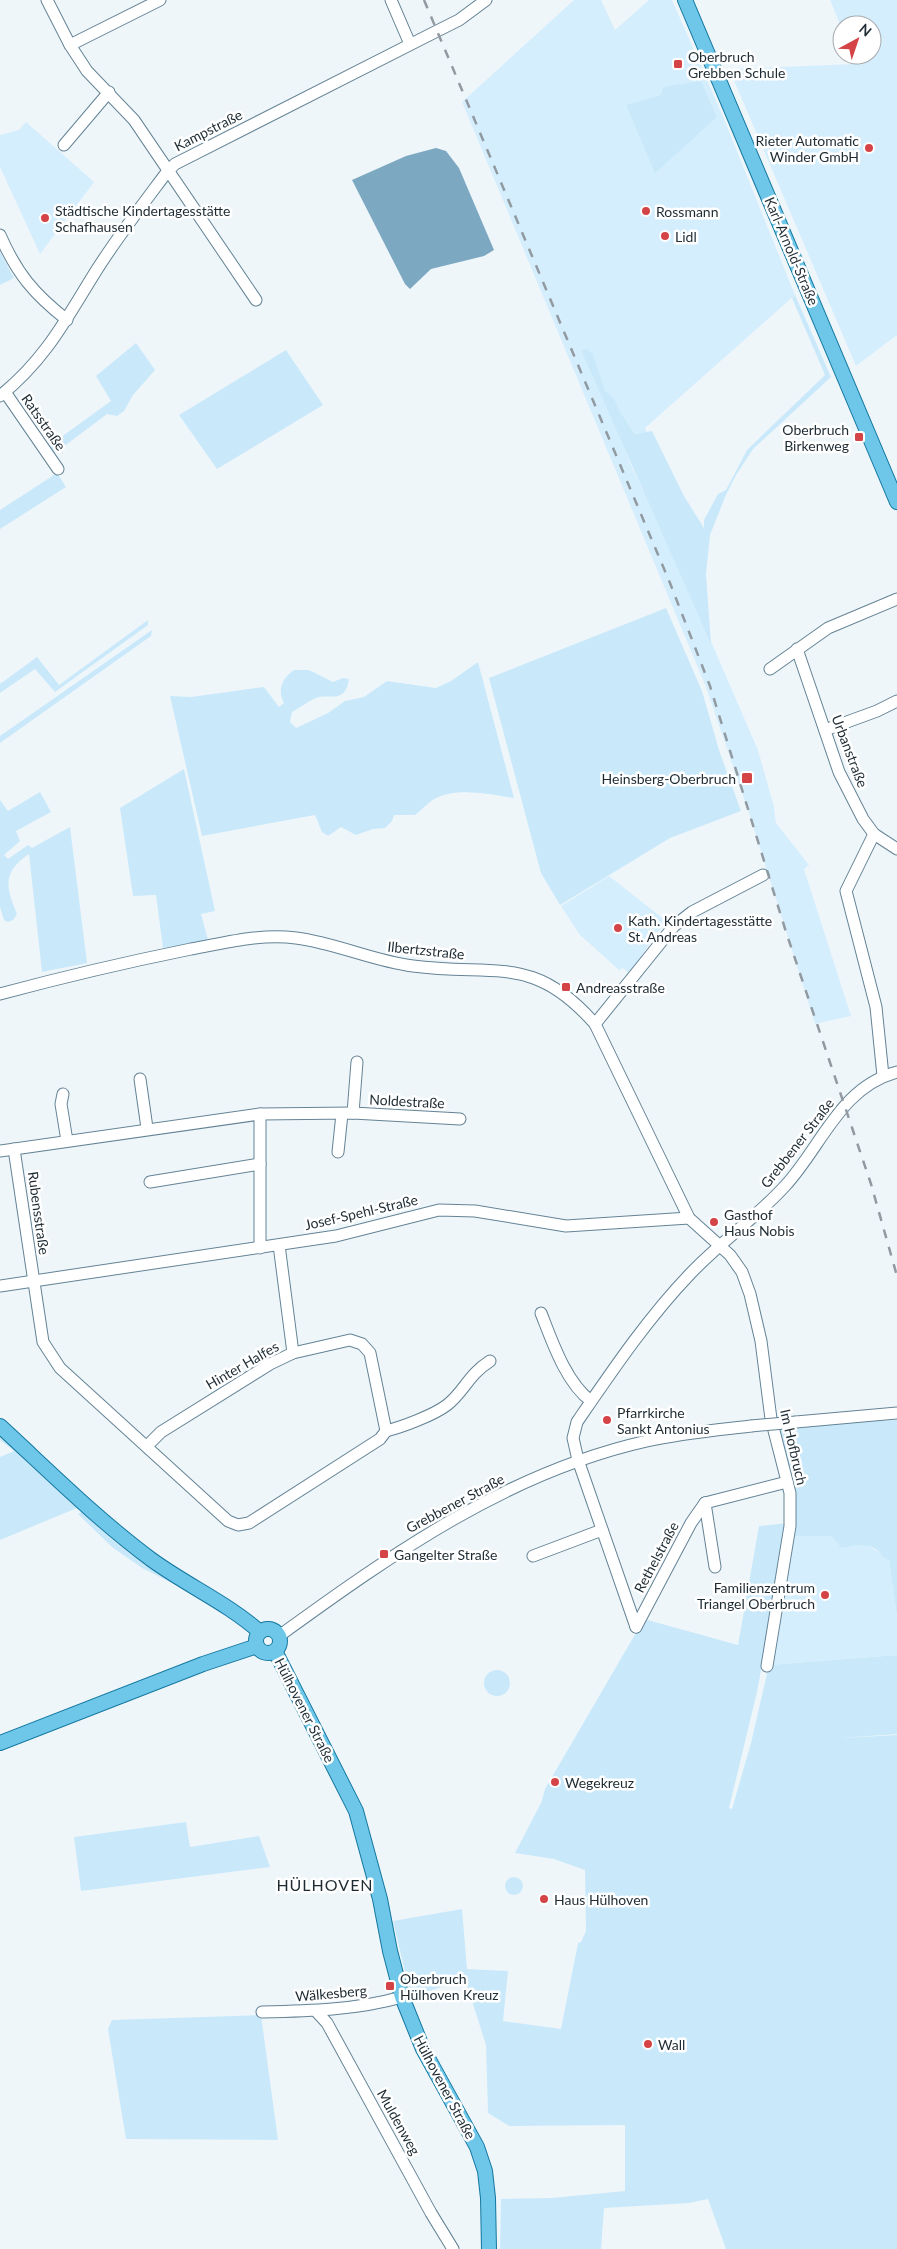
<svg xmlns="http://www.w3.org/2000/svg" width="897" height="2249" viewBox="0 0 897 2249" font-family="Lato,sans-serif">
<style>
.built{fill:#d5eefd}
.green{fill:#c9e9fb}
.water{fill:#7ca8c2}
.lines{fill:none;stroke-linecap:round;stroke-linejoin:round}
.minor-casing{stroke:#648395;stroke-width:13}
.major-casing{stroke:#1478a0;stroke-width:16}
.minor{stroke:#fff;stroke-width:11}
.major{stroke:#6ec7e9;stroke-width:14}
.rail{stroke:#909aa0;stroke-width:2.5;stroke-dasharray:9 9;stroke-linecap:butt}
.minor-bridge-casing{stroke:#648395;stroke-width:13;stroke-linecap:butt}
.minor-bridge{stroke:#fff;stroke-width:11}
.poi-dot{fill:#d44446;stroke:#fff;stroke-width:2}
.labels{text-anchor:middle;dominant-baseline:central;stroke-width:5;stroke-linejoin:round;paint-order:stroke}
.poi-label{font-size:14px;fill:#1e2b33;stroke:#fff;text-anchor:start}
.street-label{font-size:14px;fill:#1e2b33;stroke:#fff}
.quarter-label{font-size:16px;letter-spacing:1px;fill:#1e2b33;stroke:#fff}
</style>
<rect width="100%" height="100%" fill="#eff6fa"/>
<g class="built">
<path d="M 574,0 L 601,0 L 615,30 L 649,0 L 672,0 L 722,114 L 795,295 L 645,428 L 647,432 L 635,434 L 621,413 L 614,398 L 605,390 L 593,353 L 587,349 L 631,465 L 680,570 L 758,750 L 774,807 L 776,823 L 809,865 L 804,869 L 851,1016 L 815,1024 L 749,813 L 706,687 L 462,102 Z"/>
<path d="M 830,0 L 897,0 L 897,335 L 856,366 L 729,69 L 855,64 L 852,55 L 872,55 L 872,25 L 842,25 L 842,29 Z"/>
<path d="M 26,122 L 94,182 L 40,254 L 0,167 L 0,135 L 19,130 Z"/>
<path d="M 609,876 L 666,921 L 629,973 L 623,968 L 619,970 L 579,934 L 561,906 Z"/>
<path d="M 832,1535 L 841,1548 L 866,1544 L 889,1559 L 897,1616 L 897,1655 L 769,1665 L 793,1536 Z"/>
</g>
<g class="green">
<path d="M 701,81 L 717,117 L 655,173 L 626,105 L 661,95 L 663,87 Z"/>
<path d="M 0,252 L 14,278 L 0,285 Z"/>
<path d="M 795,295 L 831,377 L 753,449 L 736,475 L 725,497 L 710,535 L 706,574 L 711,644 L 581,350 L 587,349 L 593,353 L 605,390 L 614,398 L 621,413 L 635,434 L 652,431 L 684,496 L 704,528 L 704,520 L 718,494 L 726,490 L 747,450 L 825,375 L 792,298 Z"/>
<path d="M 136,343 L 155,370 L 133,395 L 124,411 L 117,416 L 107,414 L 51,456 L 46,448 L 111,401 L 96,376 Z"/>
<path d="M 286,350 L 323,405 L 217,469 L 179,415 Z"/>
<path d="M 57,473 L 66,487 L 0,529 L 0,510 Z"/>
<path d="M 666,608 L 702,691 L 719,750 L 741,811 L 670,838 L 560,905 L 541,873 L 489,678 Z"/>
<path d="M 148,620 L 148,625 L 55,692 L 35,669 L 0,693 L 0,684 L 37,657 L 59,685 Z"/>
<path d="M 152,630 L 151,636 L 0,743 L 0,736 Z"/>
<path d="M 478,662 L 514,798 C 490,795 460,787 436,798 C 429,801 422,810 415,815 L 394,815 L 392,821 L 385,828 L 373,829 L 356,835 L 341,827 L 328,836 L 322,832 L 315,815 L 202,836 L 170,696 L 191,697 L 264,687 L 279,707 L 284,703 C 277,690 282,678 294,670 L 309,670 L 333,682 L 343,678 L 349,679 C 345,705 329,693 316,698 C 308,701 300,708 292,712 L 290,722 L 296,728 L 328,713 L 345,701 L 364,697 L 387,681 L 436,688 L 451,681 Z"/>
<path d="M 184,769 L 215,911 L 201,914 L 208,940 L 163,948 L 156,895 L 133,896 L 120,808 Z"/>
<path d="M 40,792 L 51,812 L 16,831 L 20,841 L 4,855 L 8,859 L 28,845 L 32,848 L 70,827 L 87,963 L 42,972 L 29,854 C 2,872 6,887 17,914 L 13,920 L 8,922 L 4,920 L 0,907 L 0,800 L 8,811 Z"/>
<path d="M 897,1420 L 897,1616 L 889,1560 C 882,1558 882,1554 877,1550 C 866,1542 853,1546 841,1548 L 832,1536 L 793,1536 L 778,1425 Z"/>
<path d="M 0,1437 L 77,1508 L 0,1540 L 0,1457 L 14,1451 L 0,1440 Z"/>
<path d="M 82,1512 C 115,1544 150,1570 190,1592 L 142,1568 L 112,1547 L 78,1514 Z"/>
<path d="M 788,1523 L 757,1692 L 729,1808 L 732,1809 L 751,1743 L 769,1665 L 897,1655 L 897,1734 L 841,1738 L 897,1735 L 897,2249 L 726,2249 L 708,2199 L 689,2203 L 604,2208 L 601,2249 L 500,2249 L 501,2199 L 552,2198 L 625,2191 L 625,2125 L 509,2126 L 488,2113 L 486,2045 L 465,1979 L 411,1997 L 393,1921 L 462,1909 L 467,1969 L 508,1971 L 503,2021 L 561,2029 L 578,1943 L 581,1942 L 586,1931 L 585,1870 L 554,1859 L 515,1853 L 541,1803 L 545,1789 L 644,1619 L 738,1645 L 759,1526 Z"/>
<circle cx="497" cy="1683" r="13"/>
<path d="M 186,1822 L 190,1847 L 259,1836 L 270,1867 L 81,1891 L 74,1837 Z"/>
<circle cx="514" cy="1886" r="9"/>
<path d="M 261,2015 L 278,2140 L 126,2139 L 108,2029 L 112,2020 Z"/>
</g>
<path class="water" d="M 436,148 L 446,151 L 459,168 L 494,250 L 484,256 L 431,269 L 410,289 L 405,284 L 352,180 L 406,156 Z"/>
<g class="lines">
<g class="minor-casing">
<g id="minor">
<path d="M 47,0 L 70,45 L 87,71 L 134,120 L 256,300"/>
<path d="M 391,0 L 410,44"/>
<path d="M 70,45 L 160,0"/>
<path d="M 64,145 L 109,92"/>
<path d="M 0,235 C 17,274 34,294 67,320"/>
<path d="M 5,392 L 58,469"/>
<path d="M 0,396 C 46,359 66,319 96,271 C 118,236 143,204 167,172 L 175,164 L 437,31 L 459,20 L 486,0"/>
<path d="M 797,649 L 839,772 L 863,819 L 874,834 L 897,849"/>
<path d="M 770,669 L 828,628 L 897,599"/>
<path d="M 825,730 L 877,711 L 897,701"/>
<path d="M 874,834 L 846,891 L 876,1007 L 883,1076"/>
<path d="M 0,994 C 63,977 127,962 191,949 C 225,943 261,933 296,938 C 336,943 373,961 413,966 C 495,977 533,953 595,1024 L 689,1218 L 730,1255 L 742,1272 L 750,1294 L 761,1341 L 771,1419 L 790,1493 L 790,1526 L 767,1666"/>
<path d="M 595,1024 L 674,926 L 692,912 L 763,875"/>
<path d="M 140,1079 L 147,1128"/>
<path d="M 63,1094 L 61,1104 L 67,1141"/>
<path d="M 353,1113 L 357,1062"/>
<path d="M 260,1114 L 353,1113 L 460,1119"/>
<path d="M 14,1149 L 43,1342 L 60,1368 L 228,1521 L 238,1525 L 249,1523 L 380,1439 L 386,1431 L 370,1353 L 362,1344 L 350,1340 L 293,1353 L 270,1364 L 161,1432 L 147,1446"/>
<path d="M 0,1151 L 260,1114 L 260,1248"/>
<path d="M 338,1152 L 342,1114"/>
<path d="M 150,1182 L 260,1164"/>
<path d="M 279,1245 L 293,1353"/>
<path d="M 0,1286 L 336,1236 L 439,1210 L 475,1211 L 566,1226 L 689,1218"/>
<path d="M 541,1313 C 552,1341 566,1383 591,1401"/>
<path d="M 796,1422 L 897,1413"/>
<path d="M 386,1431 C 402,1427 434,1415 447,1405 C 464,1392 468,1375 490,1361"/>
<path d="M 705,1503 L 787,1482"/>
<path d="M 705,1503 L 715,1567"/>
<path d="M 533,1556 L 602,1530"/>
<path d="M 636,1627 L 578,1460 L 573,1438 L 577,1422 C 612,1371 647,1319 690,1274 C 720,1242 756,1218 785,1186 C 822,1146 840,1087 897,1072"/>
<path d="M 636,1627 L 691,1523 L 705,1503"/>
<path d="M 279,1636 C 392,1554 508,1472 647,1441 C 681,1433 717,1430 751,1426"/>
<path d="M 316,2011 L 327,2023 L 431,2213 L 453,2249"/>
<path d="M 262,2012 C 309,2011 356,2010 402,1997"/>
</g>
</g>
<g class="major-casing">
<g id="major">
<path d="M 685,0 L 897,502"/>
<path d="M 0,1426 C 50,1472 98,1520 152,1560 C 188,1586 227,1603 260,1632"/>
<circle cx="268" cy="1641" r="12"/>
<path d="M 275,1651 L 356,1811 L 380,1899 L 390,1951 L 402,1997 L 423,2049 L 477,2147 L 485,2171 L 488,2198 L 489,2249"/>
<path d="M 0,1743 L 203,1664 L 257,1646"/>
</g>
</g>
<use href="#minor" class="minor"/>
<use href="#major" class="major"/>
<path class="rail" d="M 424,0 L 670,583 L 710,686 L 786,932 L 871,1184 L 897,1276"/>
<g class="minor-bridge-casing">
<path id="minor-bridge" d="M 751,1426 L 796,1422"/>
</g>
<use href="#minor-bridge" class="minor-bridge"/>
</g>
<g class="poi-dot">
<rect x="673" y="59" width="10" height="10" rx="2.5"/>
<circle cx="869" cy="148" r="5"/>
<circle cx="646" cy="211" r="5"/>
<circle cx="45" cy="218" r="5"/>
<circle cx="665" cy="236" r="5"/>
<rect x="854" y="432" width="10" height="10" rx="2.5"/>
<rect x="741" y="772" width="12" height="12" rx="2.5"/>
<circle cx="618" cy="928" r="5"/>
<rect x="561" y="982" width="10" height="10" rx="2.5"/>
<circle cx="714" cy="1222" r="5"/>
<circle cx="607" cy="1420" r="5"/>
<rect x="379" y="1549" width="10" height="10" rx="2.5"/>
<circle cx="825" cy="1595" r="5"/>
<circle cx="555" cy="1782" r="5"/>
<circle cx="544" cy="1899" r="5"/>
<rect x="385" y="1981" width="10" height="10" rx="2.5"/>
<circle cx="648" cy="2044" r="5"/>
</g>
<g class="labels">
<g class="poi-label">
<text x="688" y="56">Oberbruch<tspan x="688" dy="16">Grebben Schule</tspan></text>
<text x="859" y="140" text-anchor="end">Rieter Automatic<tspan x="859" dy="16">Winder GmbH</tspan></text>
<text x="55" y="210">Städtische Kindertagesstätte<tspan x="55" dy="16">Schafhausen</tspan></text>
<text x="656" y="211">Rossmann</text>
<text x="675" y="236">Lidl</text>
<text x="849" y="429" text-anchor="end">Oberbruch<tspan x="849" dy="16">Birkenweg</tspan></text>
<text x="736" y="778" text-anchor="end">Heinsberg-Oberbruch</text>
<text x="628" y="920">Kath. Kindertagesstätte<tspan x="628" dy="16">St. Andreas</tspan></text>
<text x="576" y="987">Andreasstraße</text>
<text x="724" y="1214">Gasthof<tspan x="724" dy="16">Haus Nobis</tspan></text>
<text x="617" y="1412">Pfarrkirche<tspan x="617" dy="16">Sankt Antonius</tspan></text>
<text x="394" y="1554">Gangelter Straße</text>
<text x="815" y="1587" text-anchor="end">Familienzentrum<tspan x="815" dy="16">Triangel Oberbruch</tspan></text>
<text x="565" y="1782">Wegekreuz</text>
<text x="554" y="1899">Haus Hülhoven</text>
<text x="400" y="1978">Oberbruch<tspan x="400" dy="16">Hülhoven Kreuz</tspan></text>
<text x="658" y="2044">Wall</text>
</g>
<g class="street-label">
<text transform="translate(208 130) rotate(-27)">Kampstraße</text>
<text transform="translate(792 251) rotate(67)">Karl-Arnold-Straße</text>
<text transform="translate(44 422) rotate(55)">Ratsstraße</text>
<text transform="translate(850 751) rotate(69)">Urbanstraße</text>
<text transform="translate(426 950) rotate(6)">Ilbertzstraße</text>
<text transform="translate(407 1101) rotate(3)">Noldestraße</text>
<text transform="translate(797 1143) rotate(-52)">Grebbener Straße</text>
<text transform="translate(361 1212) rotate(-13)">Josef-Spehl-Straße</text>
<text transform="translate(39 1213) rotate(82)">Rubensstraße</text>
<text transform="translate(242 1365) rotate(-30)">Hinter Halfes</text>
<text transform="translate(794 1447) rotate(77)">Im Hofbruch</text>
<text transform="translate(455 1503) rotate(-28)">Grebbener Straße</text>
<text transform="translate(656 1557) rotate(-62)">Rethelstraße</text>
<text transform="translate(305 1710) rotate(63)">Hülhovener Straße</text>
<text transform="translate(331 1993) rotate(-5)">Wälkesberg</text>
<text transform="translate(445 2087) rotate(62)">Hülhovener Straße</text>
<text transform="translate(399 2122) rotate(61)">Muldenweg</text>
</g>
<g class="quarter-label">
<text x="325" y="1884">HÜLHOVEN</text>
</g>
</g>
<g transform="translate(857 40) rotate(40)"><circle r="24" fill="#ffffff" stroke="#a5aaad"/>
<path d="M0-4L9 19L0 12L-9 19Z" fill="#d44446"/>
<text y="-8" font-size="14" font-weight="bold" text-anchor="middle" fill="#1e2b33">N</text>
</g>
</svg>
